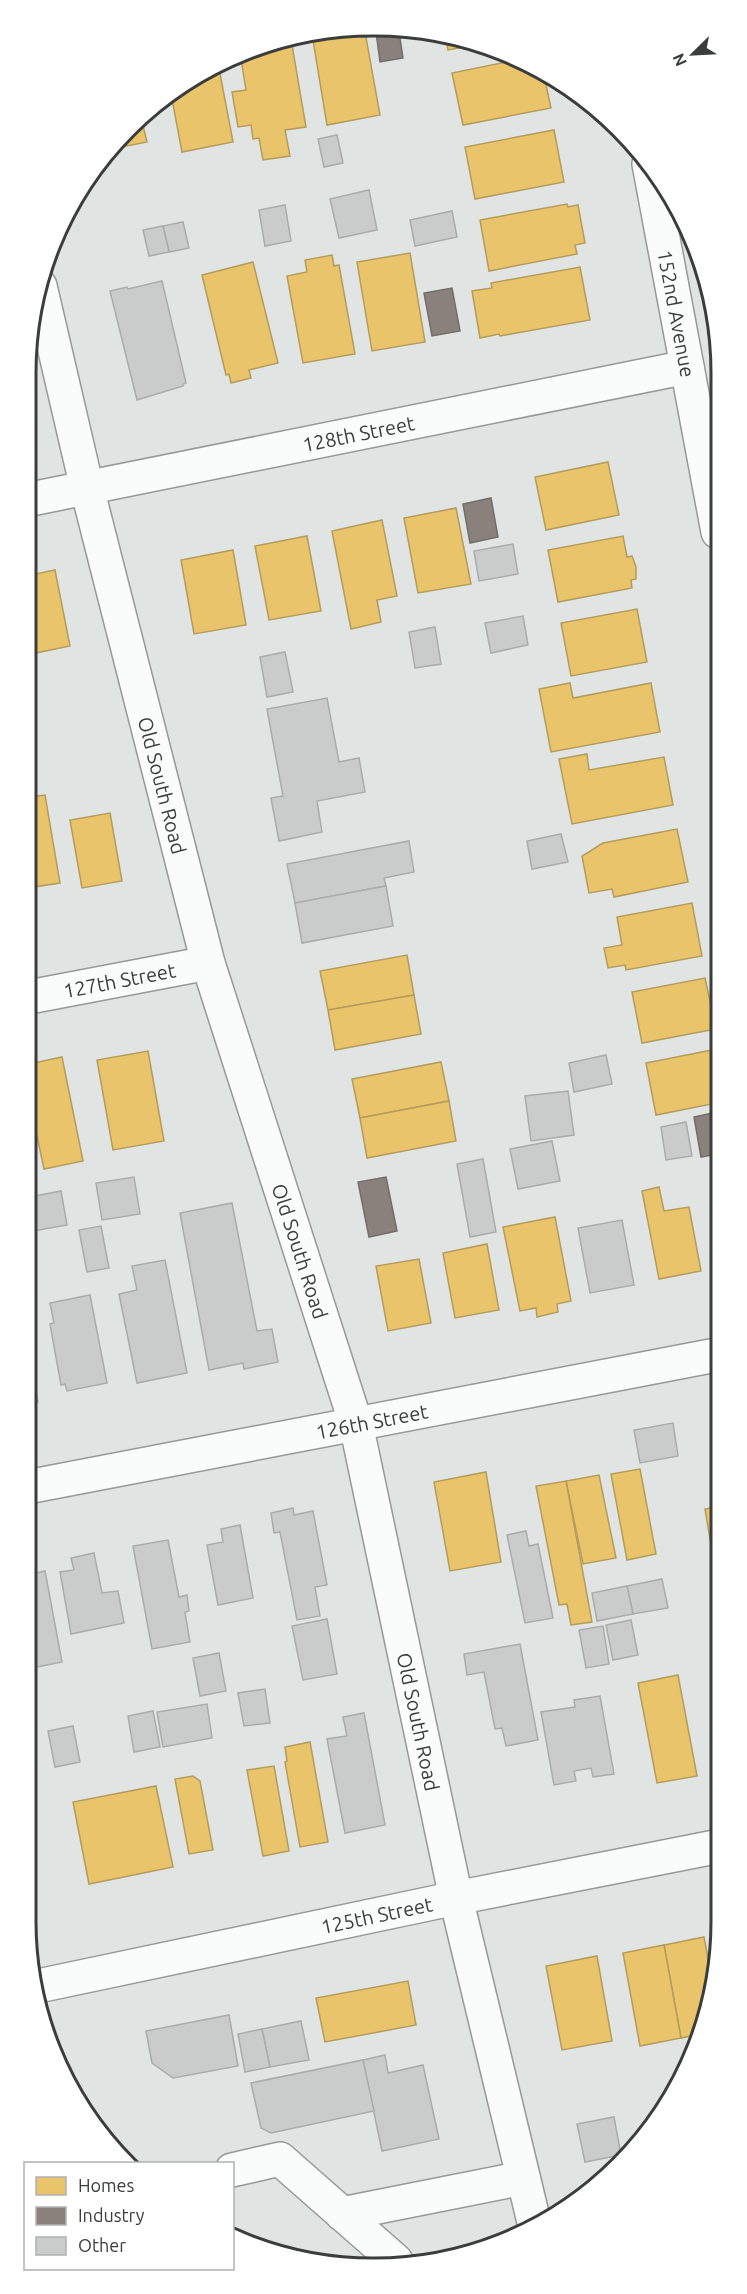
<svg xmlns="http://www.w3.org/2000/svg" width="747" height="2294" viewBox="0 0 747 2294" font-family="Ubuntu,sans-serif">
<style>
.homes{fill:#e9c46a;stroke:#b49c5c;stroke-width:1.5}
.industry{fill:#8a817c;stroke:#726d68;stroke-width:1.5}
.building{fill:#cacccc;stroke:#aaabac;stroke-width:1.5}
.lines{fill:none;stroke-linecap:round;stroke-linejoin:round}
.minor-casing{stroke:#969997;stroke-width:36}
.minor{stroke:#fafbfb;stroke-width:33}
.labels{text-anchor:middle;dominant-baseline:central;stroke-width:6;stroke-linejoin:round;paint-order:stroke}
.street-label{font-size:20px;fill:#3a3d3b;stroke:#fff}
.rim{fill:none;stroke:#3a3d3b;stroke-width:3}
</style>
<rect width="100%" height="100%" fill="#e0e4e2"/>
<g class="homes">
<path d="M 322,32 L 365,32 L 380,115 L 327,125 L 312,34 Z"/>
<path d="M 445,33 L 476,45 L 448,50 Z"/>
<path d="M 291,39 L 306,127 L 285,130 L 290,156 L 263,160 L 259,138 L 253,139 L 251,125 L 238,127 L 232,92 L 246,90 L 241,59 Z"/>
<path d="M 516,60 L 543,71 L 551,108 L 463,125 L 452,73 Z"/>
<path d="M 219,68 L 233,142 L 182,152 L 171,94 L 180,84 Z"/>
<path d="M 142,122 L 147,142 L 116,148 Z"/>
<path d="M 554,130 L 564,182 L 475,199 L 465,147 Z"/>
<path d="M 567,204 L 568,207 L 578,205 L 585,243 L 575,245 L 577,254 L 489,271 L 480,220 Z"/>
<path d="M 410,253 L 425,342 L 372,351 L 357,262 Z"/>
<path d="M 332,255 L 334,266 L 339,265 L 355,354 L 303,363 L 287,276 L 307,272 L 305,260 Z"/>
<path d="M 253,262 L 278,363 L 249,370 L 251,378 L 231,383 L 229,374 L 226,375 L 202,275 Z"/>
<path d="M 580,267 L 590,320 L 500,336 L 499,334 L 480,338 L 472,291 L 492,288 L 491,283 Z"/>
<path d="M 608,462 L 619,515 L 546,530 L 535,477 Z"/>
<path d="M 456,508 L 471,584 L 418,593 L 404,518 Z"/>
<path d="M 382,520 L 397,596 L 377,600 L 381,622 L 351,629 L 332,531 Z"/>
<path d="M 307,536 L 321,611 L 269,620 L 255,546 Z"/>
<path d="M 623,536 L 627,557 L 632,556 L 636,567 L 636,579 L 631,580 L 632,588 L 558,602 L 548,550 Z"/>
<path d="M 233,550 L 246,625 L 194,634 L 181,560 Z"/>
<path d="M 55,570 L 70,646 L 31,654 L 31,575 Z"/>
<path d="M 637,609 L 647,662 L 571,676 L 561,623 Z"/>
<path d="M 570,683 L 573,698 L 651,683 L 660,732 L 551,752 L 539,689 Z"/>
<path d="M 587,754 L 589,770 L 664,757 L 673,805 L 572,824 L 559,759 Z"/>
<path d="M 45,795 L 60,883 L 34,887 L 35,896 L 30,897 L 30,797 Z"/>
<path d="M 110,813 L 122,881 L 82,888 L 70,820 Z"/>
<path d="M 677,829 L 688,882 L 614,897 L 612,889 L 589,893 L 582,856 L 603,843 Z"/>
<path d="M 692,903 L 702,956 L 626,970 L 625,965 L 608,968 L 604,948 L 622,945 L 617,917 Z"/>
<path d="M 407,955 L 414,995 L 328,1010 L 320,971 Z"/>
<path d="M 705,978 L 716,1029 L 642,1043 L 632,992 Z"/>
<path d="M 414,995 L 421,1034 L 335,1050 L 328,1010 Z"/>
<path d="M 717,1049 L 717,1103 L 656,1115 L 646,1063 Z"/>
<path d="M 148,1051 L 164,1141 L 113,1150 L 97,1060 Z"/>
<path d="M 62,1057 L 83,1161 L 44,1169 L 29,1098 L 29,1064 Z"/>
<path d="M 441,1062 L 449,1101 L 360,1118 L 352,1079 Z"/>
<path d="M 449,1101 L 456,1141 L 367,1158 L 360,1118 Z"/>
<path d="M 659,1187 L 664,1211 L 689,1207 L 701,1271 L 659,1279 L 642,1191 Z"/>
<path d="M 555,1217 L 571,1301 L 557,1304 L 558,1312 L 537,1317 L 536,1308 L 520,1311 L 503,1227 Z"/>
<path d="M 487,1244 L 499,1310 L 455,1318 L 443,1253 Z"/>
<path d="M 419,1259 L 431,1323 L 388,1331 L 376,1266 Z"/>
<path d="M 640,1469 L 656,1554 L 627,1560 L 611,1474 Z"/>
<path d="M 486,1472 L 501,1562 L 450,1571 L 434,1482 Z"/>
<path d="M 599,1475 L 616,1558 L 583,1564 L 566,1481 Z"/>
<path d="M 566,1481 L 592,1622 L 571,1625 L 567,1604 L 559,1605 L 536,1486 Z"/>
<path d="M 716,1507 L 716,1557 L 713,1557 L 705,1509 Z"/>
<path d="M 678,1675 L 697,1776 L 657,1783 L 638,1683 Z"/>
<path d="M 310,1742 L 328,1842 L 300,1847 L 285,1762 L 287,1761 L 285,1747 Z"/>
<path d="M 274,1766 L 289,1851 L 263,1856 L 247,1770 Z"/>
<path d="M 193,1776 L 200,1781 L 213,1850 L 189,1854 L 175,1779 Z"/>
<path d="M 156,1786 L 173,1867 L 89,1884 L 73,1802 Z"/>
<path d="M 704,1937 L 714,1990 L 696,2035 L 681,2038 L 664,1945 Z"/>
<path d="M 664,1945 L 681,2038 L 640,2046 L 623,1953 Z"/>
<path d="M 597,1956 L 612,2041 L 562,2050 L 546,1966 Z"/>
<path d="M 408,1981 L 416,2025 L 325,2042 L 316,1998 Z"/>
</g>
<g class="industry">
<path d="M 376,32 L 399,32 L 403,58 L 380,62 Z"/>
<path d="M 452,288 L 460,331 L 432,336 L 424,293 Z"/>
<path d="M 491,498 L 498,537 L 470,543 L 463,504 Z"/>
<path d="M 717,1112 L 717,1154 L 701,1157 L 694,1117 Z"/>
<path d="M 386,1177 L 397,1231 L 369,1237 L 358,1182 Z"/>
</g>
<g class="building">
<path d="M 337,135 L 343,163 L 324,167 L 318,139 Z"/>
<path d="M 369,190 L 377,230 L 339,238 L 330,199 Z"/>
<path d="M 285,205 L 291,241 L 265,246 L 259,210 Z"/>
<path d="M 452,211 L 457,237 L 415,246 L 410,220 Z"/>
<path d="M 183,222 L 189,248 L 169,252 L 163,226 Z"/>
<path d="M 163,226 L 169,252 L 149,256 L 143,230 Z"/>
<path d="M 162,281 L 186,383 L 183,384 L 183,386 L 137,400 L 110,291 L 127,287 L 128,289 Z"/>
<path d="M 513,544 L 518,574 L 479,581 L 474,551 Z"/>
<path d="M 523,616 L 528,645 L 491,653 L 485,623 Z"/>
<path d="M 435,627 L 441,664 L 415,668 L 409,632 Z"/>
<path d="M 285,652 L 293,692 L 267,697 L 260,657 Z"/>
<path d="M 327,698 L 339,762 L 359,758 L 365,792 L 317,801 L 322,832 L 279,841 L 271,798 L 283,796 L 267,709 Z"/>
<path d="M 561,834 L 568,862 L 532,869 L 527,841 Z"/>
<path d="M 409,841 L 414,872 L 384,878 L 386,886 L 295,903 L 287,864 Z"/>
<path d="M 386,886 L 393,926 L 302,943 L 295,903 Z"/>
<path d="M 606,1055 L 612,1084 L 574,1092 L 569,1063 Z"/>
<path d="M 568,1091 L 574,1135 L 531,1141 L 525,1096 Z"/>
<path d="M 686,1122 L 692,1156 L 666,1160 L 661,1127 Z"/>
<path d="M 552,1141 L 560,1181 L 518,1189 L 510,1149 Z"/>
<path d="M 483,1159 L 496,1232 L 470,1237 L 457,1164 Z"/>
<path d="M 134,1177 L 140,1214 L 102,1220 L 96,1183 Z"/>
<path d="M 61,1191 L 67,1225 L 33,1231 L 29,1197 Z"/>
<path d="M 232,1203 L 257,1331 L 272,1329 L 278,1362 L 244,1369 L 243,1363 L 209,1370 L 180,1213 Z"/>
<path d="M 622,1220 L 634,1285 L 590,1293 L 578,1228 Z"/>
<path d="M 101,1226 L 109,1268 L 87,1272 L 79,1230 Z"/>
<path d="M 165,1260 L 187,1373 L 137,1383 L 119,1294 L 137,1290 L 132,1266 Z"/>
<path d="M 90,1295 L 107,1383 L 67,1391 L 65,1384 L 61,1385 L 50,1324 L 54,1323 L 50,1303 Z"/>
<path d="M 28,1304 L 33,1333 L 28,1334 Z"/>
<path d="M 28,1346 L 38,1402 L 28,1404 Z"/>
<path d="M 673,1423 L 678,1456 L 640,1463 L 634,1430 Z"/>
<path d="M 293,1508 L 294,1515 L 313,1511 L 327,1585 L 315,1587 L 320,1616 L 297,1620 L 280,1532 L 274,1533 L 271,1513 Z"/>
<path d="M 240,1525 L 253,1598 L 218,1605 L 207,1545 L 223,1542 L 221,1529 Z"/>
<path d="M 526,1531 L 529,1546 L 538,1544 L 553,1618 L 525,1623 L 507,1535 Z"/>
<path d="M 168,1540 L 179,1597 L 187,1595 L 189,1611 L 185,1612 L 190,1642 L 152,1649 L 133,1546 Z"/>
<path d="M 94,1553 L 102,1593 L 118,1591 L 124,1623 L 71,1634 L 60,1572 L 74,1570 L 71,1558 Z"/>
<path d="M 45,1571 L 62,1662 L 27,1669 L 27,1575 Z"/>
<path d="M 662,1579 L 668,1608 L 633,1614 L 627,1586 Z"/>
<path d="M 627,1586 L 633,1614 L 597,1621 L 592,1593 Z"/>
<path d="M 327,1619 L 337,1674 L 303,1680 L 292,1626 Z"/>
<path d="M 631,1620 L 638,1655 L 613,1660 L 606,1625 Z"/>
<path d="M 603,1626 L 609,1664 L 586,1668 L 579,1630 Z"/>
<path d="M 520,1644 L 538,1740 L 506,1746 L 502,1728 L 495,1729 L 484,1672 L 467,1675 L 464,1654 Z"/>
<path d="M 219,1653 L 226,1691 L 200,1696 L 193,1658 Z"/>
<path d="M 265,1689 L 270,1723 L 244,1726 L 238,1693 Z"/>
<path d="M 600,1696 L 614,1774 L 593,1777 L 591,1768 L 574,1771 L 576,1781 L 554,1785 L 541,1712 L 575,1707 L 574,1700 Z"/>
<path d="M 207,1704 L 212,1738 L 163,1747 L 157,1712 Z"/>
<path d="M 153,1711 L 160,1747 L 134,1752 L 128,1716 Z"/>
<path d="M 364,1713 L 385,1825 L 345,1833 L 327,1739 L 347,1736 L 343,1717 Z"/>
<path d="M 73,1726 L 80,1762 L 55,1767 L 48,1731 Z"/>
<path d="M 229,2015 L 238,2066 L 173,2078 L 152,2063 L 146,2031 Z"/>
<path d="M 301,2021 L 309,2060 L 270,2067 L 262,2029 Z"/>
<path d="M 262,2029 L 270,2067 L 245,2072 L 238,2034 Z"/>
<path d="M 385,2055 L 388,2073 L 423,2065 L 439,2139 L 382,2151 L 363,2060 Z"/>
<path d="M 363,2060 L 374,2111 L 271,2133 L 261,2128 L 251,2083 Z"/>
<path d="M 614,2117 L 621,2155 L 585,2162 L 577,2124 Z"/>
</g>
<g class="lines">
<g class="minor-casing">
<g id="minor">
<path id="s1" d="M 649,164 L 718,532"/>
<path id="s2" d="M 40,286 L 87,488 L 208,963 L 356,1424 L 456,1898 L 534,2222"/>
<path id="s3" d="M 31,499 L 687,367"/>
<path id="s4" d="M 29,997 L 208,963"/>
<path id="s5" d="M 27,1487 L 716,1355"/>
<path id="s6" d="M 38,1986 L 456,1898 L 715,1847"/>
<path d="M 232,2170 L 280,2159 L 396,2261"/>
<path d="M 342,2214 L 523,2178"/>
</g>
</g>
<use href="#minor" class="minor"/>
</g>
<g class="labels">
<g class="street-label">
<text stroke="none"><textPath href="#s1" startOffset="152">152nd Avenue</textPath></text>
<text stroke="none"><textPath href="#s3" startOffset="334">128th Street</textPath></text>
<text stroke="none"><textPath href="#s2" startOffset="514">Old South Road</textPath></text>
<text stroke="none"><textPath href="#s4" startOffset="92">127th Street</textPath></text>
<text stroke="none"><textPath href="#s2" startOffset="1000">Old South Road</textPath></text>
<text stroke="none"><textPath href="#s5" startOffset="351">126th Street</textPath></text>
<text stroke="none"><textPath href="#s2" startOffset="1486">Old South Road</textPath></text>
<text stroke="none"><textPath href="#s6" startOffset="346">125th Street</textPath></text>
</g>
</g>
<path d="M0 0H747V2294H0ZM373 36H374A337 337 0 0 1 711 373V1921A337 337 0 0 1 374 2258H373A337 337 0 0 1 36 1921V373A337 337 0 0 1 373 36Z" fill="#fff" fill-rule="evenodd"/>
<path class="rim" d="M373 36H374A337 337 0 0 1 711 373V1921A337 337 0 0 1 374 2258H373A337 337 0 0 1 36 1921V373A337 337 0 0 1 373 36Z"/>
<rect x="24" y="2162" width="210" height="108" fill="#ffffff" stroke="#b0b1b1" stroke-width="1.5"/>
<rect x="36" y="2177" width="30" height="18" fill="#e9c46a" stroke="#b0b1b1" stroke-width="1.5"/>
<text x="78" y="2192" font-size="18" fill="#3a3d3b">Homes</text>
<rect x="36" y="2207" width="30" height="18" fill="#8a817c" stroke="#b0b1b1" stroke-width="1.5"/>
<text x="78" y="2222" font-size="18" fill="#3a3d3b">Industry</text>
<rect x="36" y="2237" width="30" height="18" fill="#cacccc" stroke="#b0b1b1" stroke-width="1.5"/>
<text x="78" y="2252" font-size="18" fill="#3a3d3b">Other</text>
<g transform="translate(693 54) rotate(246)" stroke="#ffffff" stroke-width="4.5" paint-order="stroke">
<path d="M0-4.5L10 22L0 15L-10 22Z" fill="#3a3d3b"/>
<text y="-9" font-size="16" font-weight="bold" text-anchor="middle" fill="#3a3d3b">N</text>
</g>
</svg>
